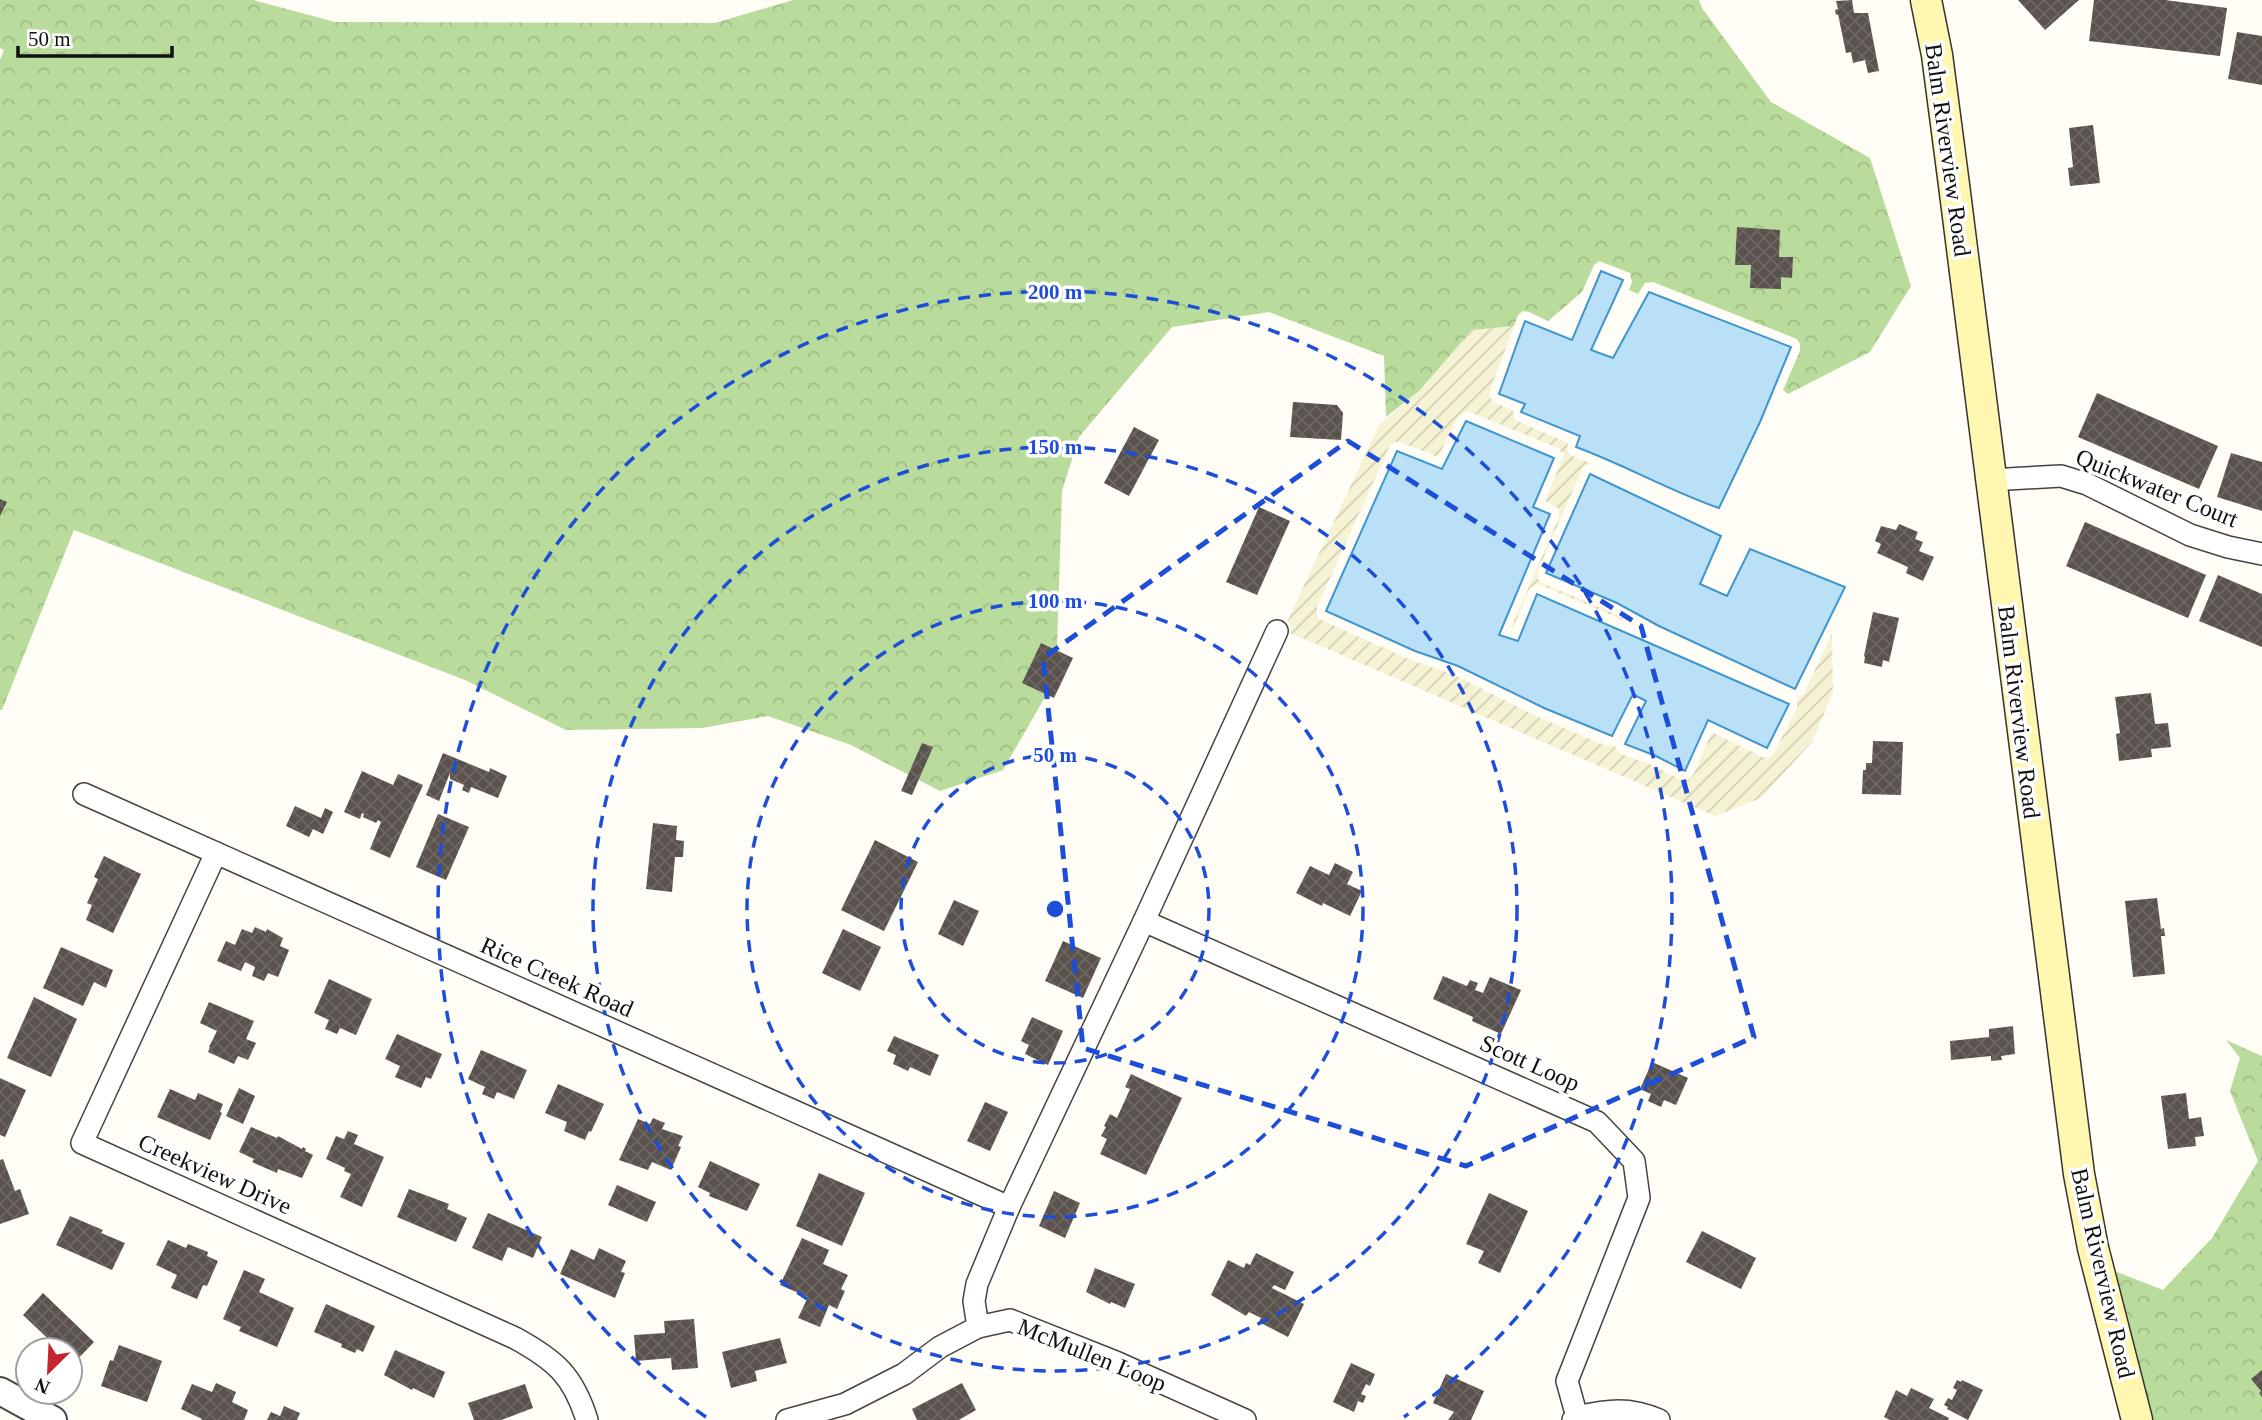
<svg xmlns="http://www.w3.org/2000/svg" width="2262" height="1420" viewBox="0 0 2262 1420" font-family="Georgia,serif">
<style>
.farmland{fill:url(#farmland-furrows)}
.forest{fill:url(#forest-crowns)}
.water{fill:#b9e0f7;stroke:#3f96cf;stroke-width:2}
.building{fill:url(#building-cross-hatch)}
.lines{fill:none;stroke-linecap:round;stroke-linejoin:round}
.minor-casing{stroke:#444;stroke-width:24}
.tertiary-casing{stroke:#444;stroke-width:30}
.secondary-casing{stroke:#333;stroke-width:33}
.minor{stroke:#fff;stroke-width:21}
.tertiary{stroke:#fff;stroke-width:26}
.secondary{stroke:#fff6b0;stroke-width:30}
.marked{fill:none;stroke:#1d4ed8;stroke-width:5;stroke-dasharray:14 9;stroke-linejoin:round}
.ring{fill:none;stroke:#1d4ed8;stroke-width:3.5;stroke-dasharray:12 9}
.labels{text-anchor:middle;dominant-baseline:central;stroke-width:7;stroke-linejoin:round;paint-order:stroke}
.street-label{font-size:24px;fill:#111;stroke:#fff}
.centre{fill:#1d4ed8;stroke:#fff;stroke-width:3.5}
.ring-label{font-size:21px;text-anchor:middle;font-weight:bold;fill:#1d4ed8;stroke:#fff;stroke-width:7;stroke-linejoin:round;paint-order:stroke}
</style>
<defs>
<pattern id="farmland-furrows" width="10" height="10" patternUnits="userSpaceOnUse" patternTransform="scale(1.75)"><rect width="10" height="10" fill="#f6f3d4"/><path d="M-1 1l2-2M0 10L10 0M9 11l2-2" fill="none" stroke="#d2cfb5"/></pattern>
<pattern id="forest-crowns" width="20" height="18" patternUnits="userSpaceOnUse" patternTransform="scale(1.75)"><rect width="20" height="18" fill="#b9dc9c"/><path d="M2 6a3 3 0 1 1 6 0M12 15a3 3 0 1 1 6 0" fill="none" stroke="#9ebc85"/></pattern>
<pattern id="building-cross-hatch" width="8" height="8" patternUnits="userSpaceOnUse" patternTransform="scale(1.75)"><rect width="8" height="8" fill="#5a524d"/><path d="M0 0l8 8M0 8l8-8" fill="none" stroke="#6d6662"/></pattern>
</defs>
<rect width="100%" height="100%" fill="#fffdf5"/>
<path class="farmland" d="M 1514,326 L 1490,391 L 1490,397 L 1493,402 L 1513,410 L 1515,420 L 1568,443 L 1567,449 L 1570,455 L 1593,464 L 1586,465 L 1582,470 L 1538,570 L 1538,579 L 1542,583 L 1613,613 L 1635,625 L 1538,584 L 1530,588 L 1513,629 L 1511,628 L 1559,517 L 1558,508 L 1545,501 L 1564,455 L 1558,448 L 1467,411 L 1458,417 L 1438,457 L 1400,442 L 1395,442 L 1390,445 L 1317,607 L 1317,614 L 1319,619 L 1411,660 L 1454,675 L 1540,718 L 1607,746 L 1615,745 L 1616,750 L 1621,754 L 1652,765 L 1683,781 L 1689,779 L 1693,775 L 1712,732 L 1762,757 L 1768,758 L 1773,755 L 1797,708 L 1797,698 L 1804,693 L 1832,634 L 1833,693 L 1812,742 L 1761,798 L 1715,816 L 1288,632 L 1291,625 L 1287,622 L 1379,425 L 1419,391 L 1472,330 Z"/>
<g class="forest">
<path d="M 0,0 L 253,0 L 335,22 L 715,23 L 793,0 L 1699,0 L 1702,8 L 1771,102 L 1870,158 L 1911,286 L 1870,352 L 1788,394 L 1783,390 L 1800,351 L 1800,344 L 1797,339 L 1653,282 L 1645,283 L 1638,294 L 1629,290 L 1632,282 L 1630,273 L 1599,261 L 1594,265 L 1582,292 L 1548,321 L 1529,312 L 1523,311 L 1518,315 L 1514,326 L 1472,330 L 1419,391 L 1386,417 L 1384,356 L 1269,312 L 1172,327 L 1079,437 L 1062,491 L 1056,678 L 1003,770 L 940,791 L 851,745 L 768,716 L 702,728 L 566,730 L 465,680 L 74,530 L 2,710 L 0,710 L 0,60 L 4,50 L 0,48 Z"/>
<path d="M 2226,1040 L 2262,1056 L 2262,1420 L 2149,1420 L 2113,1281 L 2117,1272 L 2163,1290 L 2212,1238 L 2258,1161 L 2230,1091 L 2240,1058 Z"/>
</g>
<g class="water">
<path d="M 1601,271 L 1623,280 L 1591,350 L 1613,358 L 1649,292 L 1791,347 L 1760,422 L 1719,508 C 1670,491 1625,465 1576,447 L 1580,436 L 1521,412 L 1525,404 L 1499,394 L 1525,321 L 1572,340 Z"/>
<path d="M 1466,421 L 1554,458 L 1533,507 L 1550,514 L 1499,635 L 1518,641 L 1537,594 C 1621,631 1705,667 1789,704 L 1767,748 L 1708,720 L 1685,771 L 1656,756 L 1625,744 L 1646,701 L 1633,694 L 1612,736 L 1544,708 L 1458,666 L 1415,651 L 1326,611 L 1397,451 L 1442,469 Z"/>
<path d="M 1590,474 L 1721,536 L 1700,584 L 1727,596 L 1750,549 L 1845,587 L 1795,689 L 1659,626 L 1617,603 L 1546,573 Z"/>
</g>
<g class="building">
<path d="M 1852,0 L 1854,13 L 1868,13 L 1879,71 L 1868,73 L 1865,60 L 1853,63 L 1851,52 L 1846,53 L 1838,14 L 1836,15 L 1835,10 L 1838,9 L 1836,1 Z"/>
<path d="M 2018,0 L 2079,0 L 2045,30 Z"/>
<path d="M 2094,0 L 2165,0 L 2227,8 L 2220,56 L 2089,41 Z"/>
<path d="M 2237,32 L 2262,36 L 2262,85 L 2228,79 Z"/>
<path d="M 2093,125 L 2100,183 L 2070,186 L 2068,168 L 2073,167 L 2069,128 Z"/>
<path d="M 1737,227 L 1780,230 L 1779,257 L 1793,257 L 1792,278 L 1781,277 L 1781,289 L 1750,288 L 1751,265 L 1735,265 Z"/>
<path d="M 2097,393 L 2218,446 L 2199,489 L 2078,437 Z"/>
<path d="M 1293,402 L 1337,405 L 1343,413 L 1341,440 L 1290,437 Z"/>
<path d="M 1134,427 L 1159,440 L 1129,496 L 1104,483 Z"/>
<path d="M 2231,453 L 2262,462 L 2262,511 L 2217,497 Z"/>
<path d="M 0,499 L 7,502 L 0,516 Z"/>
<path d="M 1259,507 L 1290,521 L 1257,595 L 1226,582 Z"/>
<path d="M 2085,522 L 2206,575 L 2188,618 L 2066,566 Z"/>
<path d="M 1899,524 L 1918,532 L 1915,539 L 1923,542 L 1919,551 L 1934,557 L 1923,581 L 1906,573 L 1908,567 L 1877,553 L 1881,544 L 1875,541 L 1881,526 L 1896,530 Z"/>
<path d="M 2218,575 L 2262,594 L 2262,647 L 2199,621 Z"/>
<path d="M 1873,612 L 1899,618 L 1889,662 L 1883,660 L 1882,667 L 1864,663 L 1865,657 L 1864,656 Z"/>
<path d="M 1041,643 L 1073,658 L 1054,698 L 1022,683 Z"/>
<path d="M 2151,693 L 2155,724 L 2168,723 L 2171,747 L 2151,749 L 2152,757 L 2119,761 L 2116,734 L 2120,733 L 2115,697 Z"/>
<path d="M 1873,741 L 1903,742 L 1901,795 L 1862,794 L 1863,770 L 1866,770 L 1866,763 L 1872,763 Z"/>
<path d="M 922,743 L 933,747 L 912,795 L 901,791 Z"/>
<path d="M 443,753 L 489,772 L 490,768 L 507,776 L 498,798 L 471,787 L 469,793 L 462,790 L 464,785 L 450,779 L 450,773 L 439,801 L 426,795 Z"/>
<path d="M 362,771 L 393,785 L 398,774 L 423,785 L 390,858 L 370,849 L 381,822 L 378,820 L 376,823 L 363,817 L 364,814 L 362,813 L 360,819 L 344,812 Z"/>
<path d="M 295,806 L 321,818 L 325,808 L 333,812 L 323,834 L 313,829 L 309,837 L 286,826 Z"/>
<path d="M 438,814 L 469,827 L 446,880 L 416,867 Z"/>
<path d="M 653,823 L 677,826 L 676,840 L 684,841 L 683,857 L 675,857 L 672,892 L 646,889 Z"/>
<path d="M 875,840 L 918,862 L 884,931 L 841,910 Z"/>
<path d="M 104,856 L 141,874 L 113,933 L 86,920 L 92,905 L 87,903 L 98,879 L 94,877 Z"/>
<path d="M 1335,863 L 1353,872 L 1347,884 L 1362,891 L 1350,916 L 1323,903 L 1322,906 L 1296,893 L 1310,866 L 1329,875 Z"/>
<path d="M 2157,898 L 2161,929 L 2164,928 L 2165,936 L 2161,936 L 2165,974 L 2133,977 L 2125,901 Z"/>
<path d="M 954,900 L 979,911 L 963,946 L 938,934 Z"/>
<path d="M 255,927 L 266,932 L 267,929 L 283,938 L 280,946 L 289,950 L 278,977 L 268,973 L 264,981 L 252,976 L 255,967 L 245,962 L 241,971 L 217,961 L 226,941 L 235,945 L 242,929 L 252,933 Z"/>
<path d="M 843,929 L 881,947 L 860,991 L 822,973 Z"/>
<path d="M 1063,941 L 1101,958 L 1083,998 L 1045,981 Z"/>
<path d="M 61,947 L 113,970 L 106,988 L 94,982 L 83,1006 L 43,988 Z"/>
<path d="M 1443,976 L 1467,986 L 1470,980 L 1478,983 L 1475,990 L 1483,993 L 1490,977 L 1521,990 L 1501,1034 L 1472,1021 L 1473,1017 L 1433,999 Z"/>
<path d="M 329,979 L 372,999 L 356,1035 L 340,1028 L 337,1034 L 325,1029 L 329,1020 L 314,1013 Z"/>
<path d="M 34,997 L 77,1019 L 51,1077 L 7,1058 Z"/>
<path d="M 209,1002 L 254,1021 L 246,1039 L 256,1043 L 248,1060 L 238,1056 L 234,1064 L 208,1052 L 210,1047 L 209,1047 L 217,1031 L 200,1023 Z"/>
<path d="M 1032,1017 L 1063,1031 L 1048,1065 L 1025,1054 L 1029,1045 L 1021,1041 Z"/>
<path d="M 2013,1026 L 2015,1054 L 2001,1056 L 2002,1060 L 1991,1061 L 1991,1056 L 1951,1060 L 1950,1041 L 1989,1037 L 1989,1029 Z"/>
<path d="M 397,1034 L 442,1054 L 431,1079 L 426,1077 L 421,1088 L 395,1077 L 400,1066 L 385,1059 Z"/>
<path d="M 894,1036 L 939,1055 L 930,1076 L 910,1067 L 908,1071 L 893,1064 L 896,1055 L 887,1051 Z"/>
<path d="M 481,1050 L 527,1070 L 514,1099 L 497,1092 L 494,1099 L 482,1094 L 485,1087 L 468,1079 Z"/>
<path d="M 1652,1062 L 1688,1078 L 1676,1105 L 1664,1100 L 1661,1107 L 1648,1101 L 1651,1094 L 1640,1089 Z"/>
<path d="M 1131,1074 L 1182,1098 L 1146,1175 L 1100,1154 L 1107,1139 L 1101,1136 L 1106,1127 L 1104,1126 L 1110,1114 L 1117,1118 L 1130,1089 L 1125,1087 Z"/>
<path d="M 0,1078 L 26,1090 L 5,1137 L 0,1135 Z"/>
<path d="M 558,1084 L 604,1104 L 591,1132 L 589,1131 L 585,1140 L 564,1131 L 567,1122 L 545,1113 Z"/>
<path d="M 239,1088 L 255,1096 L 243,1124 L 226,1116 Z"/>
<path d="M 170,1089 L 195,1100 L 198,1093 L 223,1104 L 220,1112 L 222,1113 L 210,1140 L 157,1117 Z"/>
<path d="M 2186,1093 L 2189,1119 L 2201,1117 L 2204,1136 L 2195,1137 L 2196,1146 L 2168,1149 L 2161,1096 Z"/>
<path d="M 985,1102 L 1008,1112 L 990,1151 L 967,1141 Z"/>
<path d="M 653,1118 L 665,1123 L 662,1129 L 683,1136 L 678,1146 L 681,1147 L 671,1170 L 652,1162 L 648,1170 L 619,1160 L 638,1119 L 650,1124 Z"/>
<path d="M 251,1127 L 277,1138 L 278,1136 L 302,1149 L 303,1147 L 306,1149 L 305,1151 L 313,1155 L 302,1178 L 278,1169 L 277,1173 L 252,1162 L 254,1159 L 239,1152 Z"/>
<path d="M 348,1131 L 358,1135 L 354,1144 L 384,1157 L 362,1207 L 340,1197 L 351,1174 L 344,1171 L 345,1168 L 326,1159 L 336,1136 L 344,1139 Z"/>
<path d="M 3,1159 L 15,1191 L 20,1189 L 29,1214 L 0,1224 L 0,1160 Z"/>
<path d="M 710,1161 L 760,1184 L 747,1211 L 709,1196 L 710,1193 L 698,1187 Z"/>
<path d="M 819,1173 L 865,1193 L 842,1246 L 796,1226 Z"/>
<path d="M 617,1185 L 656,1202 L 647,1222 L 608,1205 Z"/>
<path d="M 409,1189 L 449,1204 L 447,1209 L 467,1218 L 456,1242 L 397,1217 Z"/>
<path d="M 1054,1191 L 1080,1203 L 1065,1238 L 1039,1226 Z"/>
<path d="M 1489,1193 L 1528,1211 L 1500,1273 L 1478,1263 L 1484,1251 L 1466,1244 Z"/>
<path d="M 488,1213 L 542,1237 L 533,1258 L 508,1247 L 502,1261 L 472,1248 Z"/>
<path d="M 70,1216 L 103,1230 L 101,1233 L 125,1243 L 112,1270 L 56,1245 Z"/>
<path d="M 1702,1231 L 1756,1258 L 1741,1289 L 1686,1262 Z"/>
<path d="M 802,1238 L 829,1250 L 823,1264 L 848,1275 L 841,1289 L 845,1291 L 837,1309 L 829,1305 L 820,1327 L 798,1318 L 808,1297 L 780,1285 Z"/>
<path d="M 168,1240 L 186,1248 L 188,1244 L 208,1252 L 207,1256 L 218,1261 L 207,1286 L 203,1285 L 197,1299 L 171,1288 L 177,1275 L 156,1265 Z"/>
<path d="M 599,1248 L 626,1261 L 621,1272 L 625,1273 L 615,1298 L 560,1274 L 571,1249 L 594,1260 Z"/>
<path d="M 1256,1253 L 1294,1272 L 1285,1290 L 1274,1285 L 1272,1288 L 1304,1304 L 1288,1337 L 1259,1322 L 1261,1318 L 1249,1312 L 1246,1316 L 1211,1295 L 1228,1260 L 1244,1268 L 1246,1263 L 1250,1265 Z"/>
<path d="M 1095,1268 L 1135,1284 L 1125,1308 L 1111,1302 L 1110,1304 L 1086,1292 Z"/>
<path d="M 244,1270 L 265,1279 L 259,1292 L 294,1308 L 277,1347 L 239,1331 L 241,1327 L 223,1319 Z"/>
<path d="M 43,1293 L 94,1342 L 74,1363 L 70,1360 L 70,1350 L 60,1350 L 23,1315 Z"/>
<path d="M 326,1304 L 375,1326 L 363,1352 L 357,1349 L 355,1353 L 341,1347 L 342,1344 L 314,1332 Z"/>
<path d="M 694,1319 L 698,1368 L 672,1370 L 671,1358 L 636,1361 L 634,1335 L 665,1333 L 664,1321 Z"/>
<path d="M 780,1338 L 787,1363 L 755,1371 L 757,1381 L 731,1388 L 722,1352 Z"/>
<path d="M 119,1345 L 162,1361 L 147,1402 L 101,1386 L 110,1360 L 113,1361 Z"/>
<path d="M 395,1350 L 445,1372 L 434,1398 L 413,1388 L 412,1390 L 384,1375 Z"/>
<path d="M 1351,1363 L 1375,1374 L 1370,1386 L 1366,1384 L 1361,1394 L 1366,1396 L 1363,1403 L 1358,1401 L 1354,1412 L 1333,1402 Z"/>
<path d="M 2262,1370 L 2262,1397 L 2259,1393 L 2261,1391 L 2251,1379 Z"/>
<path d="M 1446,1374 L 1484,1391 L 1471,1420 L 1448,1420 L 1454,1412 L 1433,1403 Z"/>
<path d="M 1957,1380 L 1961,1382 L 1962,1380 L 1983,1390 L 1968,1420 L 1947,1409 L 1948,1407 L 1944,1405 L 1948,1398 L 1952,1400 L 1957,1390 L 1953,1388 Z"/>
<path d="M 216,1383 L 236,1392 L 232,1402 L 248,1410 L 244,1420 L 201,1420 L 202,1419 L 181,1409 L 192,1384 L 212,1392 Z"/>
<path d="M 962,1383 L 976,1410 L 959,1420 L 917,1420 L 912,1409 Z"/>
<path d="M 525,1384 L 533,1408 L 501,1420 L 474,1420 L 468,1403 Z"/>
<path d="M 1911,1388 L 1934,1399 L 1929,1408 L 1949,1418 L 1948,1420 L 1890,1420 L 1884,1417 L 1896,1390 L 1907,1396 Z"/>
<path d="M 284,1406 L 300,1413 L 297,1420 L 267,1420 L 271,1412 L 280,1416 Z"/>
</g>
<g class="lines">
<g class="minor-casing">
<g id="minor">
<path d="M 1990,480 L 2061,476 L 2087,484 L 2190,535 L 2228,547 L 2262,554"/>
<path d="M 84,794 L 1009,1207"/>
<path d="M 216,853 L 82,1143 L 515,1338 C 555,1360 573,1375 587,1420"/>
<path d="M 1144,921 L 1597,1122 L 1634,1161 L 1639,1198 L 1567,1381 L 1577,1417"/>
<path d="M 978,1327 L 974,1301 L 977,1284 L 1009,1207 L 1144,921 L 1277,631"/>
<path d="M 787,1420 L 845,1404 L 904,1374 L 940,1347 L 978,1327 L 1010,1320 L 1118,1363 L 1245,1420"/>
<path d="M 1573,1420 L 1577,1417 C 1608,1410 1629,1407 1659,1420"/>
</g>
</g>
<g class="tertiary-casing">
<path id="tertiary" d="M 0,1391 L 53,1420"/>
</g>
<g class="secondary-casing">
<path id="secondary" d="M 1926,0 L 1937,55 L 1954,185 L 2079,1174 L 2093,1248 L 2137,1420"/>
</g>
<use href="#minor" class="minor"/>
<use href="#tertiary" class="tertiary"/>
<use href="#secondary" class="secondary"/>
</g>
<path class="marked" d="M 1348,441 L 1641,626 L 1754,1037 L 1466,1166 L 1083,1048 L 1043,658 Z"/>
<g class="ring">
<circle cx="1055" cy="909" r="154"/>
<circle cx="1055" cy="909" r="308"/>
<circle cx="1055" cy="909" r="462"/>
<path d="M706 1417A617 617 0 1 1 1404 1417"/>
</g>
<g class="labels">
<g class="street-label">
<text transform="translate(1948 150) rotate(82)">Balm Riverview Road</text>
<text transform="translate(2157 488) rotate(22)">Quickwater Court</text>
<text transform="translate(2019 712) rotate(83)">Balm Riverview Road</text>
<text transform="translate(557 977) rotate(24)">Rice Creek Road</text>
<text transform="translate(1530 1063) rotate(24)">Scott Loop</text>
<text transform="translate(215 1174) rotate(24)">Creekview Drive</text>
<text transform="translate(2103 1273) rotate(77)">Balm Riverview Road</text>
<text transform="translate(1092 1355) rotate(22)">McMullen Loop</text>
</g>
</g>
<circle cx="1055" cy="909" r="10" class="centre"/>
<g class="ring-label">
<text x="1055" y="299">200 m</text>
<text x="1055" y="454">150 m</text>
<text x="1055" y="608">100 m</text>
<text x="1055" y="762">50 m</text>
</g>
<g transform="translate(49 1371) rotate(204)"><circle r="33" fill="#ffffff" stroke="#a0a0a0" stroke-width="2"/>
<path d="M0-5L12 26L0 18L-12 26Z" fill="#c4262e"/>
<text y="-10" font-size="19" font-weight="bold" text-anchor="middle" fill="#111111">N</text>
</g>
<path d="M18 46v10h154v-10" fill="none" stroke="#111111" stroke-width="3.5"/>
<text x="28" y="46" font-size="21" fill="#111111" stroke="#ffffff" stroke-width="5" paint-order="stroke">50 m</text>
</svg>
